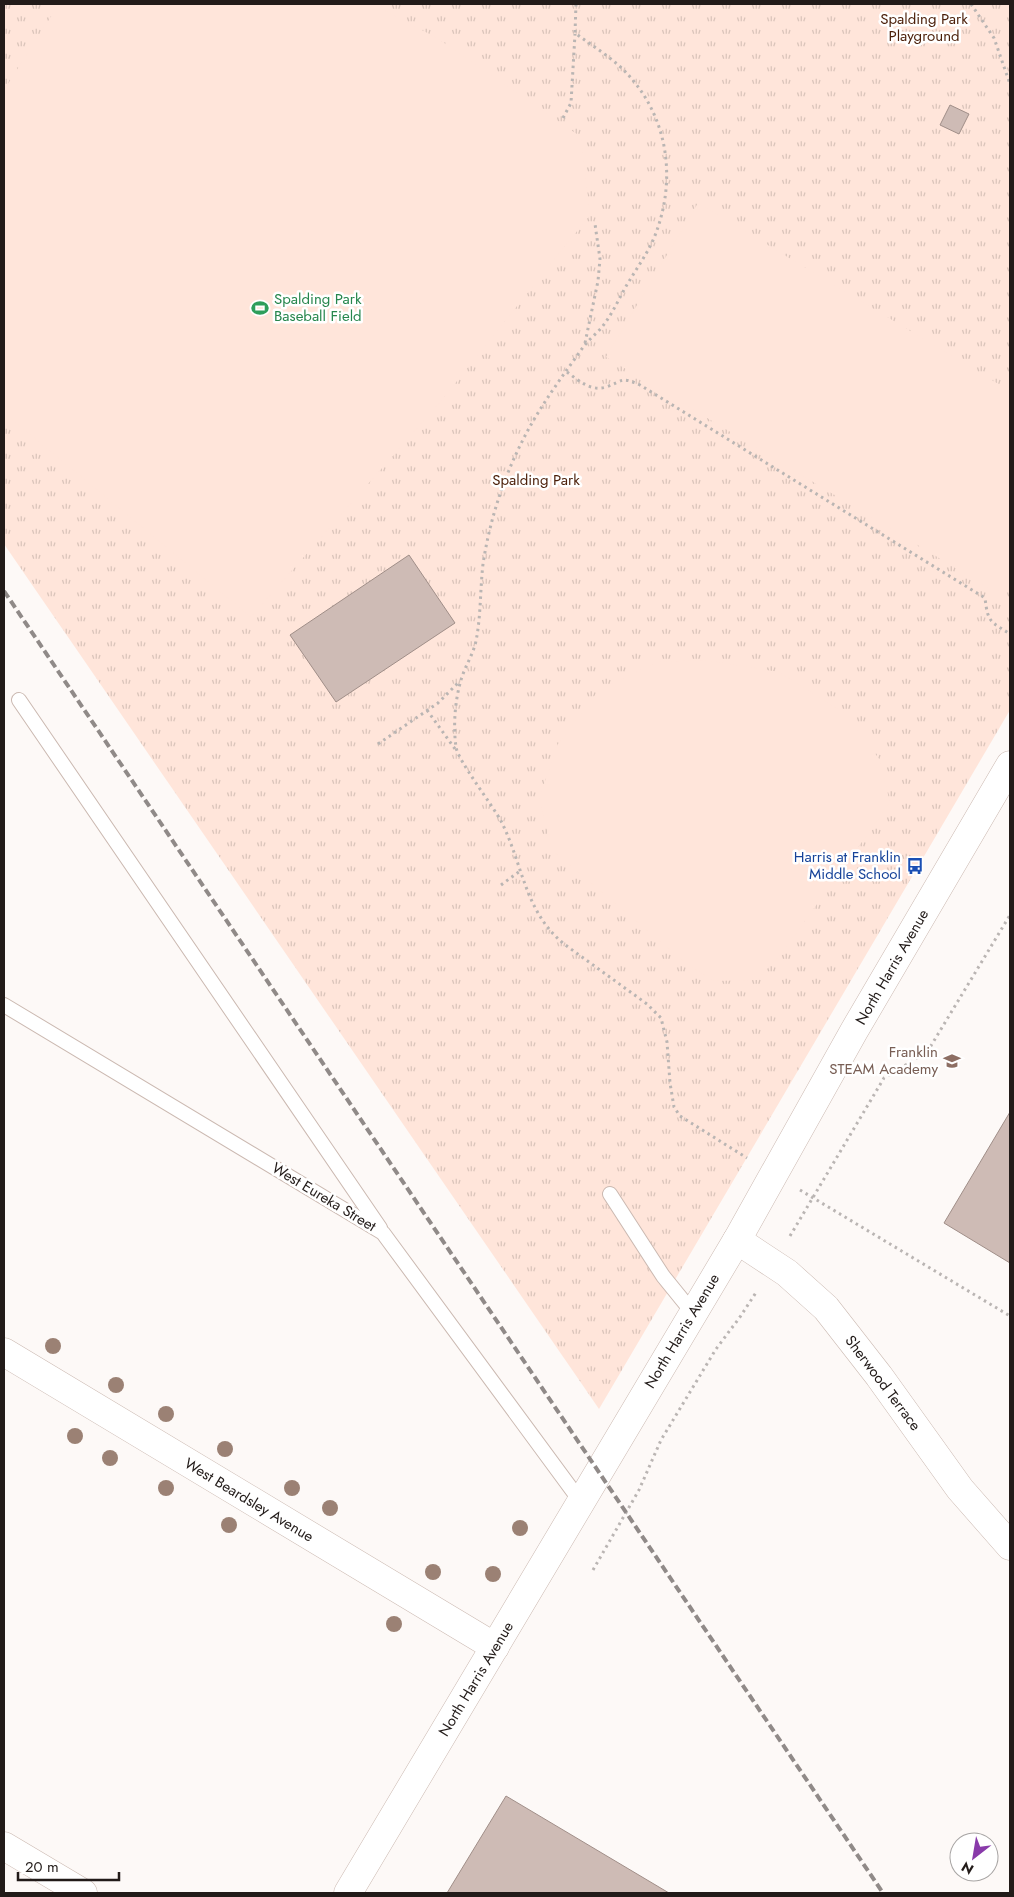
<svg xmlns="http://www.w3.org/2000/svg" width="1014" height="1897" viewBox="0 0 1014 1897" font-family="Jost,sans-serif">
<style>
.park{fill:url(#park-tufts)}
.pitch{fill:#ffe5da}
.building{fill:#cebbb5;stroke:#a08e88}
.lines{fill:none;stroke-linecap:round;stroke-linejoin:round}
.service-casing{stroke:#cbb9b1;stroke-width:16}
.minor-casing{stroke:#cbb9b1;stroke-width:29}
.secondary-casing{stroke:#cbb9b1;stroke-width:29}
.path{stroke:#bab5b3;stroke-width:3;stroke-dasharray:2.5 4;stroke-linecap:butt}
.service{stroke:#fff;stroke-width:14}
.minor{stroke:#fff;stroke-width:28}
.secondary{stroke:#fff;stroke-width:28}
.rail{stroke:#908a88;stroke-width:4;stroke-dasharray:8 4;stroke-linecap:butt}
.tree{fill:#9b8174}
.labels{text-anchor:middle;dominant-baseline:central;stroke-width:5;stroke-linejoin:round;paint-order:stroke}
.park-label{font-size:15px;fill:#4a1e08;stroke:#fff}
.leisure-label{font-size:15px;fill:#27864d;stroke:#fff;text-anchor:start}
.transit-label{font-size:15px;fill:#164399;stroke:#fff;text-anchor:end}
.street-label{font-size:15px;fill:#221b19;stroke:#fff}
.education-label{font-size:15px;fill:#785e54;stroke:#fff;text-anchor:end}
</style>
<defs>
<pattern id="park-tufts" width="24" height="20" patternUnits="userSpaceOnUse" patternTransform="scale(1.25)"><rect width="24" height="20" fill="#ffe5da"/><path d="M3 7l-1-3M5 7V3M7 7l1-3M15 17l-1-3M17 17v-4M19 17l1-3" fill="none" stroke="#dac4ba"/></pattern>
</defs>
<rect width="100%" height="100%" fill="#fdf9f7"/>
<path class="park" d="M 4,4 L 1010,4 L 1010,710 L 599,1409 L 4,544 Z"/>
<g class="pitch">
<path d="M 59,4 L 372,4 L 437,38 L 581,137 L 590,215 L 441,401 L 251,617 L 4,413 L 4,90 Z"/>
<path d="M 698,203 L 1010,391 L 1010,570 L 997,593 L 606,357 Z"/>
<path d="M 705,660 L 779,672 L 844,713 L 880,760 L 890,803 L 781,954 L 757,980 L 714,981 L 687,964 L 552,850 L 539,799 L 558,744 L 599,690 L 657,662 Z"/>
</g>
<g class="building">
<path d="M 950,105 L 969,114 L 959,134 L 940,125 Z"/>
<path d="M 409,555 L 455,623 L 336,702 L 290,635 Z"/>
<path d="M 1010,1112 L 1010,1263 L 944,1223 Z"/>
<path d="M 506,1796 L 669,1893 L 447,1893 Z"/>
</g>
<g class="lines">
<g class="service-casing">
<g id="service">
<path d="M 19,700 L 380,1228"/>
<path d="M 4,1005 L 383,1233 L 581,1502"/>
<path d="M 610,1194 L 663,1276 L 693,1313"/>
</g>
</g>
<g class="minor-casing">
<g id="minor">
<path d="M 737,1240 L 787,1273 L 826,1308 L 879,1376 L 960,1489 L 1010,1546"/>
<path d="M 4,1352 L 495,1647"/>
<path d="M 348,1893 L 737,1240 L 854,1031 L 1010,765"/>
</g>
</g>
<g class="secondary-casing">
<path id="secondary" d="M 4,1846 L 83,1893"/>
</g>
<g class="path">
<path d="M 576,4 L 575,33 C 594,47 616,60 631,78 C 670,123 676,184 654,238 C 647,254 637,268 628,283 C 620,296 614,311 605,323 C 599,332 590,338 584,346 C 564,374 543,402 527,432 C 505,473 490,518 483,564 C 480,590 481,616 476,641 C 473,655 465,666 461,680 C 455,700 453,726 456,747 C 457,759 493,806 501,821 C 523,864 524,911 564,944 L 647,1004 L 661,1018 L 667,1042 L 670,1083 L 674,1107 L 680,1116 L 747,1158"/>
<path d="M 971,4 L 994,38 L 1010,84"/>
<path d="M 563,118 L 571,103 L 575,34"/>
<path d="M 585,343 L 598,281 L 600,259 L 595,224"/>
<path d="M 567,372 C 578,380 591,392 606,387 C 624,381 620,376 640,385 L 985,598 C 988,623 990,621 1010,634"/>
<path d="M 427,710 L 455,749"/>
<path d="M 378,744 L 438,703 L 460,681"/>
<path d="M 501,885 L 520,871"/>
<path d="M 800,1190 L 1010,1316"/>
<path d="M 790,1236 L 884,1078 L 914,1060 L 929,1049 L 1010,915"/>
<path d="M 593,1570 L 639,1490 L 661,1440 L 716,1349 L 740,1317 L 757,1291"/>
</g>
<use href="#service" class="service"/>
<use href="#minor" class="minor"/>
<use href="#secondary" class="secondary"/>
<path class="rail" d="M 4,591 L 883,1893"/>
</g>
<g class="tree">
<circle cx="53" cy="1346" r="8"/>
<circle cx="116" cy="1385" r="8"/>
<circle cx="166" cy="1414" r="8"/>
<circle cx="75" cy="1436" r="8"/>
<circle cx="225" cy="1449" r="8"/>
<circle cx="110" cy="1458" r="8"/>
<circle cx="166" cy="1488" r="8"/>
<circle cx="292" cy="1488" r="8"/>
<circle cx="330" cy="1508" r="8"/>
<circle cx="229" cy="1525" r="8"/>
<circle cx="520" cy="1528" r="8"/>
<circle cx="433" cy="1572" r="8"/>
<circle cx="493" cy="1574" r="8"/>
<circle cx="394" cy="1624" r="8"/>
</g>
<defs>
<g id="stadium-bare" transform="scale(1.35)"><path d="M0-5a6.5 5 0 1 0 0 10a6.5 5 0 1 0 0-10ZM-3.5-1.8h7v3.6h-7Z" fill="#2e9e5b" stroke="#fff" stroke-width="2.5" paint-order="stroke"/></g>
<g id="bus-bare" transform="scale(1.35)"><path d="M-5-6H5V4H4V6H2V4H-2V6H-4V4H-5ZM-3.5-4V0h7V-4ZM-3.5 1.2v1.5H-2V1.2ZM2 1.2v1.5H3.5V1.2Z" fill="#1a4fb4" stroke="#fff" stroke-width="2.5" paint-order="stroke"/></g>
<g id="school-bare" transform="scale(1.35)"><path d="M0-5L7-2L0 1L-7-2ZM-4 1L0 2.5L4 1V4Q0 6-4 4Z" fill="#8d6e63" stroke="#fff" stroke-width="2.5" paint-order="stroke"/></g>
</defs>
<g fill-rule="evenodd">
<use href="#stadium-bare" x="260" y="308"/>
<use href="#bus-bare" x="915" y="866"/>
<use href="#school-bare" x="952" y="1061"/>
</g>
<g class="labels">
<g class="park-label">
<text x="924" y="19">Spalding Park<tspan x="924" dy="17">Playground</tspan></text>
<text x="536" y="480">Spalding Park</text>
</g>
<g class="leisure-label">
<text x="274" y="299">Spalding Park<tspan x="274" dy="17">Baseball Field</tspan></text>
</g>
<g class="transit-label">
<text x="901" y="857">Harris at Franklin<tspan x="901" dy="17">Middle School</tspan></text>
</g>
<g class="street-label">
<text transform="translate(892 967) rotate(-60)">North Harris Avenue</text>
<text transform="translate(324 1197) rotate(31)">West Eureka Street</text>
<text transform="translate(682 1331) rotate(-59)">North Harris Avenue</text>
<text transform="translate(883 1383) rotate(53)">Sherwood Terrace</text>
<text transform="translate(249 1500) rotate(31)">West Beardsley Avenue</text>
<text transform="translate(476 1679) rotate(-59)">North Harris Avenue</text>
</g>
<g class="education-label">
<text x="938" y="1052">Franklin<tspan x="938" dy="17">STEAM Academy</tspan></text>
</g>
</g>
<rect width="1014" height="1897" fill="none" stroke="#221b19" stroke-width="10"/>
<g transform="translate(974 1857) rotate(211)"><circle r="24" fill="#ffffff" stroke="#a7a4a3"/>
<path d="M0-4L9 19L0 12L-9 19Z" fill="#893aaa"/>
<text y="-8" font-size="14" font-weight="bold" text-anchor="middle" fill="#221b19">N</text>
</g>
<path d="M18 1872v8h101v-8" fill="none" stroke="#221b19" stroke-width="2.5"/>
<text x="25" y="1872" font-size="15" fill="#221b19" stroke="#ffffff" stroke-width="4" paint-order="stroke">20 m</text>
</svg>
